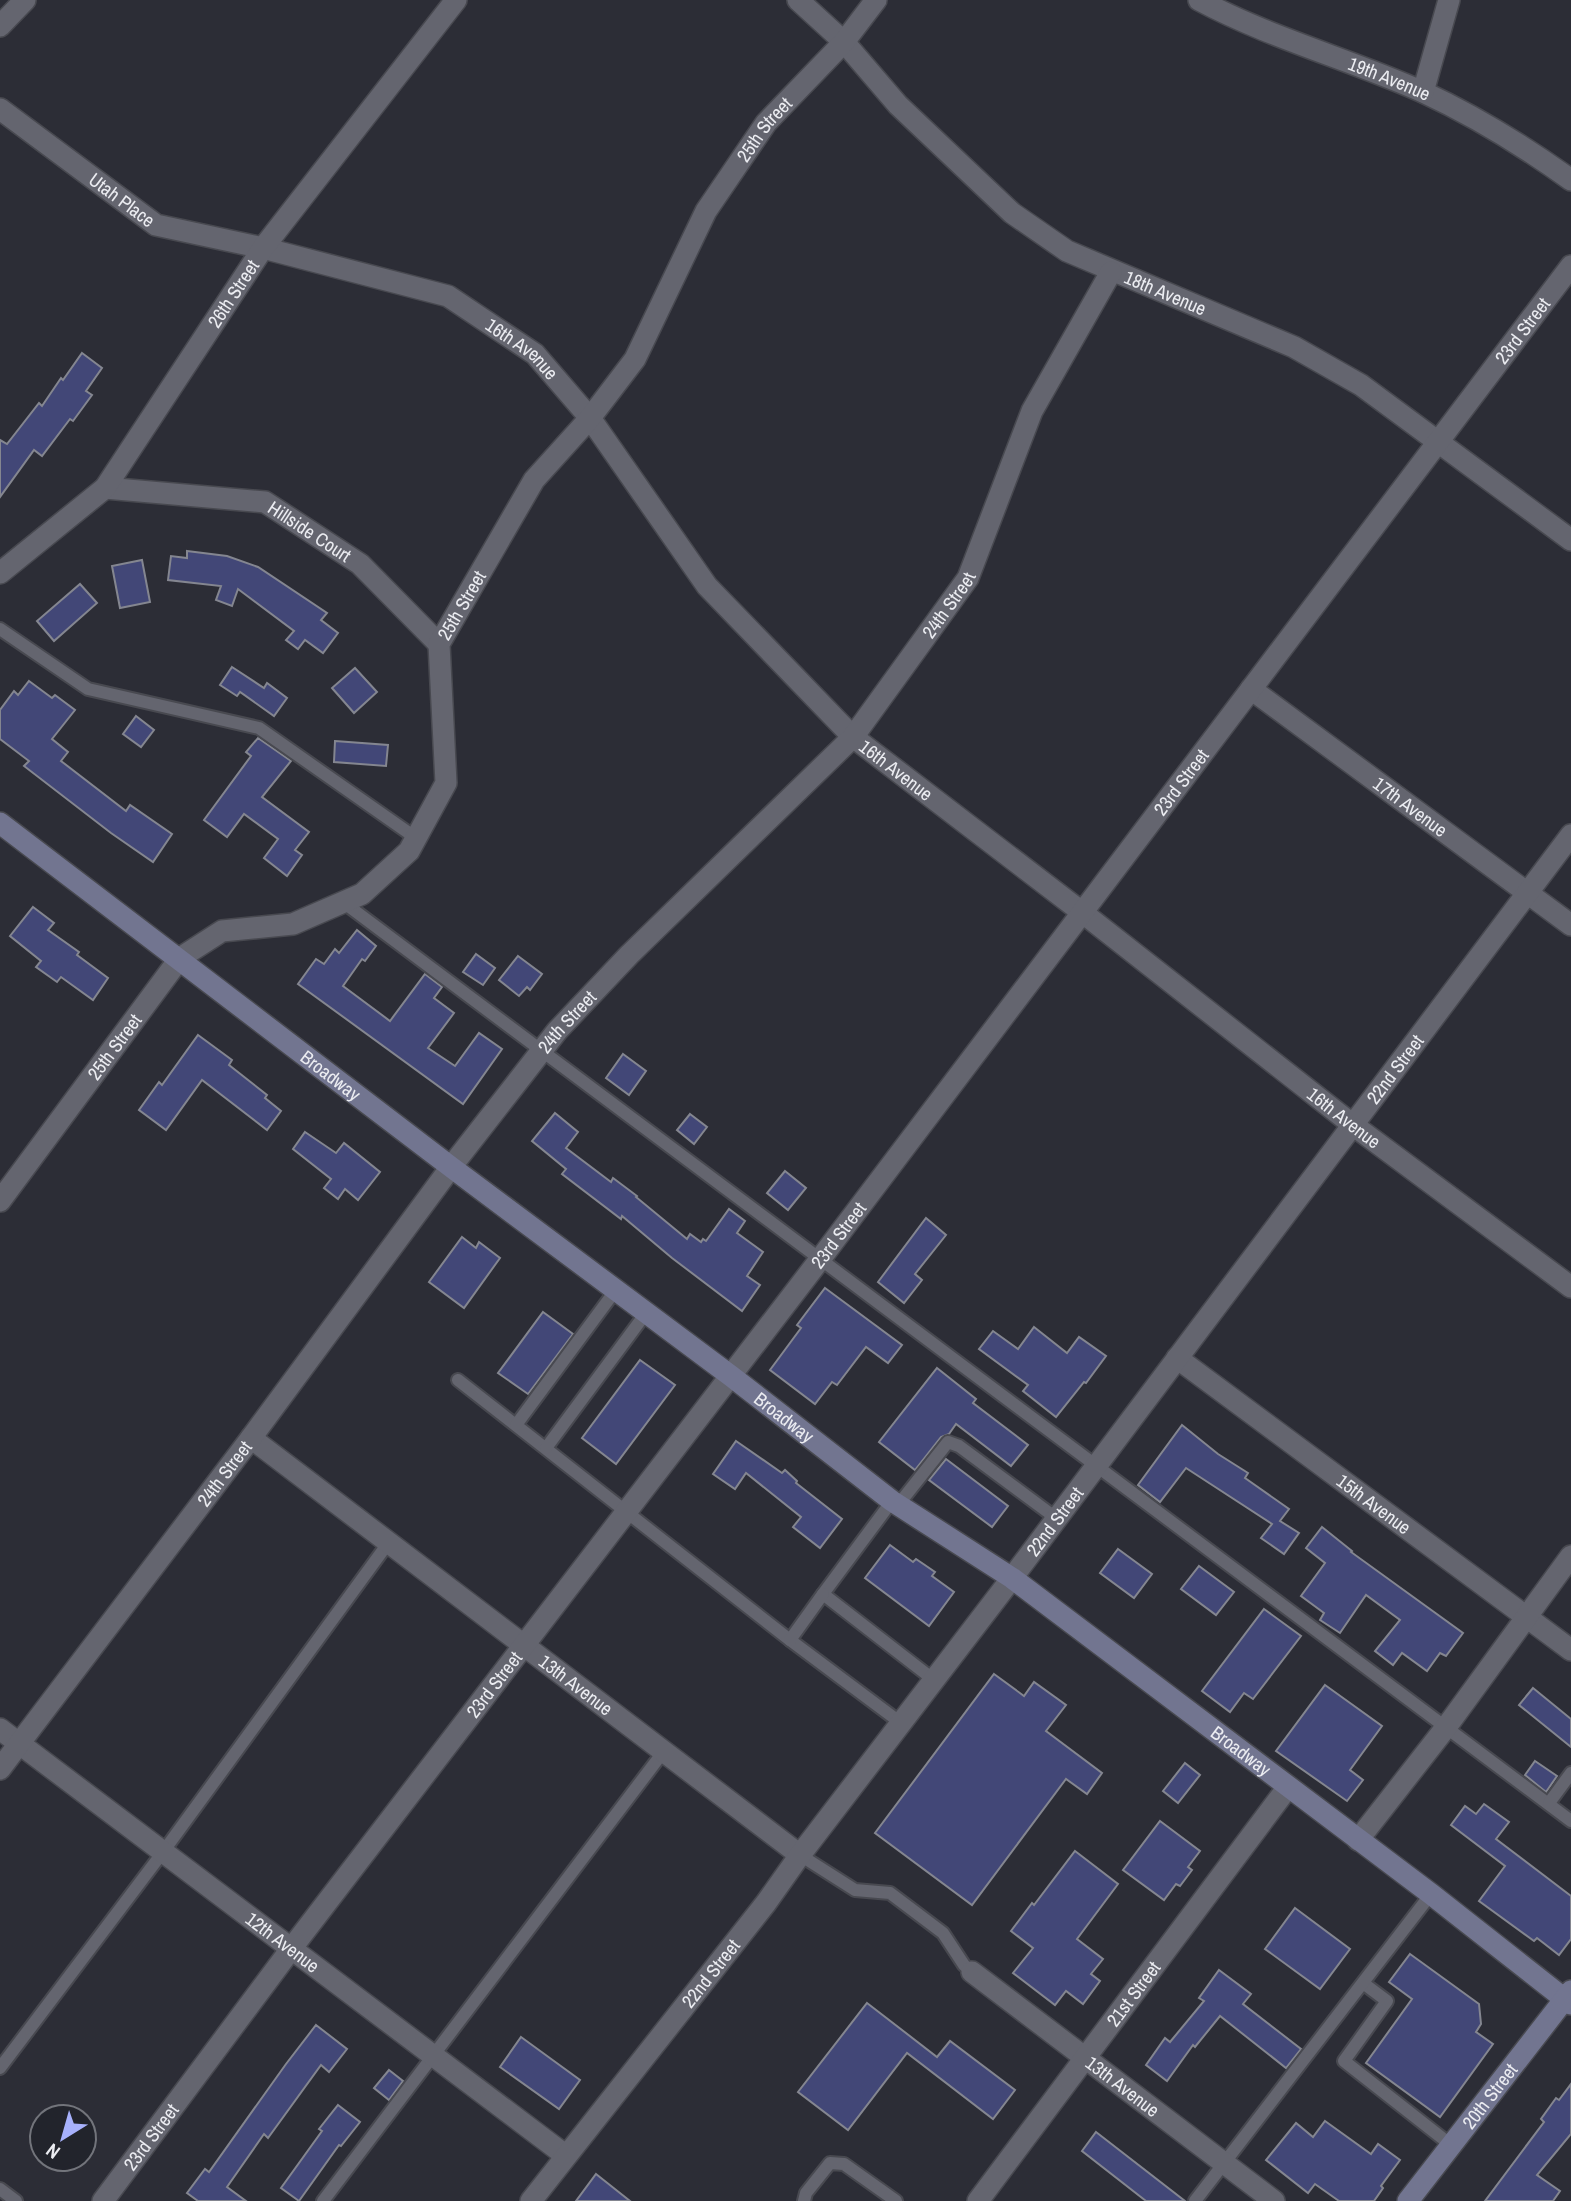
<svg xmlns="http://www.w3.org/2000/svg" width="1571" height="2201" viewBox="0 0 1571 2201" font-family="'Archivo Narrow',sans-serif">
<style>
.building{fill:#424777;stroke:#848690;stroke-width:2}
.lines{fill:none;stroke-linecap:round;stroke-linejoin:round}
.lane-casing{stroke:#484950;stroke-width:16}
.street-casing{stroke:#484950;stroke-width:24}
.secondary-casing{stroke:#484950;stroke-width:24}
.lane{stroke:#64656f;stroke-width:12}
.street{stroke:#64656f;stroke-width:21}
.secondary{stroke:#727590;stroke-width:21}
.labels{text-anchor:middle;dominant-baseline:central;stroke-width:5;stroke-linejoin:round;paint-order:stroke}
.street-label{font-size:19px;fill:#ebecf1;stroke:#22242c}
</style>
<rect width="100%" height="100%" fill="#2c2d36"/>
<g class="building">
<path d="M 82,353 L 102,368 L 86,391 L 92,395 L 73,421 L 70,419 L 42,456 L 34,450 L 0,497 L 0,440 L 7,444 L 39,403 L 42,406 L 61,378 L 63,380 Z"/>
<path d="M 187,551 L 227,556 L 258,567 L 327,613 L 321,620 L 338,633 L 323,653 L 305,640 L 298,649 L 286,640 L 294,631 L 238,589 L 232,606 L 216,600 L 221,586 L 168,580 L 171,556 L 187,558 Z"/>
<path d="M 142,560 L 150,602 L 120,608 L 112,566 Z"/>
<path d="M 80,584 L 97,603 L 54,641 L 37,621 Z"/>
<path d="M 232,667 L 264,688 L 267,683 L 287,698 L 274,716 L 240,692 L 237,696 L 220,685 Z"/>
<path d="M 355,668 L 377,692 L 354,713 L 332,688 Z"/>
<path d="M 29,681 L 52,698 L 55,695 L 75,710 L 52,739 L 68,752 L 61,761 L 126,811 L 130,805 L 172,834 L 153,862 L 111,833 L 24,766 L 29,761 L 0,739 L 0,710 L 14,691 L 18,695 Z"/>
<path d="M 136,716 L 154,730 L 141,747 L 123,734 Z"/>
<path d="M 258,738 L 291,761 L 262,797 L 309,832 L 295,850 L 302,855 L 287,876 L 264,858 L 278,839 L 244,814 L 227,837 L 204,820 L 251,756 L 246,752 Z"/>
<path d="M 335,741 L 388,745 L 386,766 L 334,762 Z"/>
<path d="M 33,907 L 54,923 L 48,930 L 79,952 L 77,955 L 108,978 L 93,1000 L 61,977 L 57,982 L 36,967 L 41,961 L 10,936 Z"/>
<path d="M 357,930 L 376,946 L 365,961 L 362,959 L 343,986 L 390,1021 L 425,974 L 442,987 L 434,998 L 454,1013 L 428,1048 L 455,1066 L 479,1033 L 502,1049 L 463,1104 L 298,984 L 316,959 L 324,964 L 335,949 L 339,953 Z"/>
<path d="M 476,954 L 495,968 L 483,985 L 463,972 Z"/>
<path d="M 518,956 L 542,974 L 530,990 L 527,987 L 519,996 L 499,980 Z"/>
<path d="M 198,1035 L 232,1060 L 229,1065 L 267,1095 L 265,1098 L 281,1111 L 267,1130 L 202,1080 L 166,1130 L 139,1110 L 159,1082 L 162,1085 Z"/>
<path d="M 623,1054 L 646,1071 L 629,1095 L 606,1078 Z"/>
<path d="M 555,1113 L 578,1132 L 566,1148 L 611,1182 L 613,1178 L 637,1196 L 636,1197 L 687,1239 L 690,1234 L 701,1242 L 703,1239 L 706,1241 L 729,1209 L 745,1221 L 737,1233 L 763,1252 L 747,1276 L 760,1285 L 742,1311 L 672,1258 L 622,1216 L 621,1219 L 562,1174 L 566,1169 L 532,1141 Z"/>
<path d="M 690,1114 L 707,1127 L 694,1144 L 677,1130 Z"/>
<path d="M 305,1132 L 336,1153 L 344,1143 L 380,1172 L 358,1200 L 345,1189 L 338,1199 L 324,1188 L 331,1179 L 293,1149 Z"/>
<path d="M 785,1171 L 806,1188 L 788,1210 L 767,1193 Z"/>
<path d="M 926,1218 L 946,1235 L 915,1274 L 922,1280 L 904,1303 L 878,1282 Z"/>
<path d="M 462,1237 L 476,1248 L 479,1242 L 500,1258 L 464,1308 L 429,1282 Z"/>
<path d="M 825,1288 L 902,1345 L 888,1363 L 866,1347 L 837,1385 L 832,1382 L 815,1404 L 770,1370 L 801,1328 L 797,1325 Z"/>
<path d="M 543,1312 L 573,1334 L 528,1394 L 498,1373 Z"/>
<path d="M 1034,1327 L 1067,1353 L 1079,1337 L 1106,1356 L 1086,1383 L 1084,1382 L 1056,1417 L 1023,1391 L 1028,1385 L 979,1349 L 993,1331 L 1018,1349 Z"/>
<path d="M 640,1360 L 675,1385 L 616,1464 L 582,1438 Z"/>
<path d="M 937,1368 L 976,1399 L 973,1403 L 1028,1445 L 1011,1466 L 956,1424 L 949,1434 L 941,1437 L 915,1470 L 879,1442 Z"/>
<path d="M 1182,1425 L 1218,1454 L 1248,1473 L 1245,1478 L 1289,1509 L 1280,1521 L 1299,1533 L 1284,1554 L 1261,1538 L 1272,1524 L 1186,1468 L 1160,1502 L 1138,1485 Z"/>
<path d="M 736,1441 L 782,1473 L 785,1470 L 797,1481 L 796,1483 L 842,1519 L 820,1548 L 793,1527 L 801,1517 L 746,1473 L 735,1489 L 713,1474 Z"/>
<path d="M 946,1459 L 1008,1506 L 992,1527 L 929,1480 Z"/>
<path d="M 1322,1527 L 1352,1551 L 1351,1552 L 1463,1633 L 1446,1656 L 1440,1653 L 1427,1671 L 1402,1653 L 1393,1665 L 1375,1651 L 1400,1620 L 1366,1595 L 1340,1633 L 1320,1620 L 1324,1613 L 1301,1596 L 1325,1563 L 1306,1548 Z"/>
<path d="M 890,1545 L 913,1562 L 916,1559 L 935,1572 L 932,1576 L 954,1592 L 929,1626 L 865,1578 Z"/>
<path d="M 1118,1549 L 1152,1574 L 1134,1598 L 1100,1573 Z"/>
<path d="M 1199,1566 L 1234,1592 L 1216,1615 L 1181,1589 Z"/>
<path d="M 1264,1609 L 1301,1636 L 1253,1699 L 1244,1693 L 1230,1712 L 1202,1691 Z"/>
<path d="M 994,1674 L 1024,1696 L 1034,1682 L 1066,1705 L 1046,1731 L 1102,1773 L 1087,1794 L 1066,1779 L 972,1905 L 875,1833 Z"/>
<path d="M 1325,1685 L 1382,1726 L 1350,1770 L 1363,1780 L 1347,1801 L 1276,1751 Z"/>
<path d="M 1533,1688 L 1571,1719 L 1571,1747 L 1519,1705 Z"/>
<path d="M 1535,1761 L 1557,1776 L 1546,1792 L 1525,1775 Z"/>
<path d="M 1185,1763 L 1200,1775 L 1178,1803 L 1163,1791 Z"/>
<path d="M 1484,1804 L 1509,1822 L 1496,1839 L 1571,1896 L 1571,1939 L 1559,1955 L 1537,1938 L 1534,1941 L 1479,1901 L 1505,1866 L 1451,1825 L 1465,1806 L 1476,1814 Z"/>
<path d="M 1160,1821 L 1200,1851 L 1188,1867 L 1192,1870 L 1180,1886 L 1176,1884 L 1164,1900 L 1123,1870 Z"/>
<path d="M 1075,1851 L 1118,1884 L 1077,1939 L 1103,1959 L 1091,1974 L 1100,1981 L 1083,2004 L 1066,1991 L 1055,2005 L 1013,1973 L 1033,1948 L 1011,1931 L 1032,1903 L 1034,1905 Z"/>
<path d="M 1295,1908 L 1350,1949 L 1320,1989 L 1265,1949 Z"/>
<path d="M 1410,1954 L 1479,2004 L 1481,2024 L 1476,2032 L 1493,2044 L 1440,2117 L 1366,2063 L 1412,1999 L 1389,1982 Z"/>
<path d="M 1219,1970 L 1251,1994 L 1243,2004 L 1301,2049 L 1286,2068 L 1220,2016 L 1195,2047 L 1193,2045 L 1167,2081 L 1146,2065 L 1165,2038 L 1170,2042 L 1204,2001 L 1199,1998 Z"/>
<path d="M 867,2003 L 937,2057 L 950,2041 L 1015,2090 L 993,2119 L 907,2053 L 848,2130 L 798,2092 Z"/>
<path d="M 316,2025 L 347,2049 L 329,2072 L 321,2065 L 268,2138 L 264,2134 L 227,2187 L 246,2201 L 198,2201 L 187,2193 L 205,2169 L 209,2172 L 286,2064 Z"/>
<path d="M 521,2037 L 580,2080 L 559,2109 L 500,2067 Z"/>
<path d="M 389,2070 L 403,2081 L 389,2100 L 374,2088 Z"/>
<path d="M 1571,2084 L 1571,2134 L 1537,2175 L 1560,2191 L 1553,2201 L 1485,2201 L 1544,2122 L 1541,2119 L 1556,2098 L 1559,2100 Z"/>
<path d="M 338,2105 L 360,2122 L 341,2146 L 339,2145 L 299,2201 L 281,2188 L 322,2131 L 319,2129 Z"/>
<path d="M 1325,2121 L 1371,2154 L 1378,2144 L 1400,2160 L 1381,2186 L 1383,2188 L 1374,2201 L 1339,2201 L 1315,2184 L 1308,2193 L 1266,2160 L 1296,2123 L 1313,2137 Z"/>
<path d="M 1096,2132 L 1185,2201 L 1146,2201 L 1082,2151 Z"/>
<path d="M 596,2174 L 630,2201 L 576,2201 Z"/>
</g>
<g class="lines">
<g class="lane-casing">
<g id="lane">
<path d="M 0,629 L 88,689 L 259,728 L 416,838"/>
<path d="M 343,902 L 1571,1821"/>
<path d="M 458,1380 L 790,1640 L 901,1723"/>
<path d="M 516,1425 L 615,1291"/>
<path d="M 546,1448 L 646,1313"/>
<path d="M 892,1501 L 823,1594 L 934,1680"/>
<path d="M 898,1505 L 948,1442 L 959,1446 L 1056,1518"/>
<path d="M 790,1640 L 823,1594"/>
<path d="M 1549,1803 L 1571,1773"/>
<path d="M 800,1855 L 855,1890 L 890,1893 L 943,1933 L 964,1965 L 972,1972"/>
<path d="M 1363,1983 L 1387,2001 L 1344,2061 L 1451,2145"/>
<path d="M 0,2068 L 163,1852 L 389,1542"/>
<path d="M 0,2189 L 16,2201"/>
<path d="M 323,2201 L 664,1751"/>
<path d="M 804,2201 L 806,2193 L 830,2163 L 844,2164 L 896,2201"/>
<path d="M 1195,2201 L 1431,1894"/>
</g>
</g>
<g class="street-casing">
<g id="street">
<path id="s1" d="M 798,0 L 844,42 L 898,105 L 1012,213 L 1067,251 L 1294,347 L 1361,385 L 1571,540"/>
<path id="s2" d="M 1199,0 C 1270,38 1349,59 1423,92 C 1475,116 1525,147 1571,180"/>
<path d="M 0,26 L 25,0"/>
<path d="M 1423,92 L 1449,0"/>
<path id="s3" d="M 0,109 L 156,225 L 263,248 L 448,296 L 535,354 L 590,418 L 707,586 L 853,737 L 1083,913 L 1353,1125 L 1571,1287"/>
<path id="s4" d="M 105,488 L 265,502 L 360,564 L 439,644"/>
<path id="s5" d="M 0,573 L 105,488 L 263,248 L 456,0"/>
<path id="s6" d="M 1251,689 L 1571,925"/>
<path id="s7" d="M 0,1201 L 180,958 L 222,931 L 293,924 L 362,894 L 409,851 L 446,783 L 439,644 L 534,480 L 590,418 L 635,359 L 706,211 L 766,123 L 844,42 L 876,0"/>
<path id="s8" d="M 1177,1358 L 1571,1650"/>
<path id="s9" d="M 251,1438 L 800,1855"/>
<path id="s10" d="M 0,1729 L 565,2155"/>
<path id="s11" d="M 0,1769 L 251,1438 L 451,1167 L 557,1031 L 629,955 L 853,737 L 968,578 L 1032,411 L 1111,272"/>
<path d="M 1358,1840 L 1447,1726 L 1571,1556"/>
<path id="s12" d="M 972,1972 L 1274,2201"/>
<path id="s13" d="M 103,2201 L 291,1949 L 821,1258 L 1571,266"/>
<path id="s14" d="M 531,2201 L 766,1903 L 800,1855 L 1012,1578 L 1571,835"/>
<path id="s15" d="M 978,2201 L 1288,1787"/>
</g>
</g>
<g class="secondary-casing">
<g id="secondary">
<path id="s16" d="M 0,823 L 451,1167 L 731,1376 L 892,1501 L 1012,1578 L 1431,1894 L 1571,2004"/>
<path id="s17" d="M 1408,2201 L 1571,1991"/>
</g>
</g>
<use href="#lane" class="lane"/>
<use href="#street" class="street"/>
<use href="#secondary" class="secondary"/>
</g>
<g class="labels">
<g class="street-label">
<text stroke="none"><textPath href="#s2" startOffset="206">19th Avenue</textPath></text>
<text stroke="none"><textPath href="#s7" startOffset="1391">25th Street</textPath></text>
<text stroke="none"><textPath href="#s3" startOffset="152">Utah Place</textPath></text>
<text stroke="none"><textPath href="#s5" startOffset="368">26th Street</textPath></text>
<text stroke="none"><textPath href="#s1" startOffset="476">18th Avenue</textPath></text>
<text stroke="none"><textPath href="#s13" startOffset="2348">23rd Street</textPath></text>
<text stroke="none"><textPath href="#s3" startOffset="586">16th Avenue</textPath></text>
<text stroke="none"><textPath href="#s4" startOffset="214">Hillside Court</textPath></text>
<text stroke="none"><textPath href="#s11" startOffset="1505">24th Street</textPath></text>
<text stroke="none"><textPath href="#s7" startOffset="824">25th Street</textPath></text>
<text stroke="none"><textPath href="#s3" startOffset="1153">16th Avenue</textPath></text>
<text stroke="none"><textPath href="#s13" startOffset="1782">23rd Street</textPath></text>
<text stroke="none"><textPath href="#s6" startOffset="198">17th Avenue</textPath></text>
<text stroke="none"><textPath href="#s11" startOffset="938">24th Street</textPath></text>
<text stroke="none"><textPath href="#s7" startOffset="192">25th Street</textPath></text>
<text stroke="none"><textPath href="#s14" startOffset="1424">22nd Street</textPath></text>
<text stroke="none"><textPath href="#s16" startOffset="416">Broadway</textPath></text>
<text stroke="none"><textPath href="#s3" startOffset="1720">16th Avenue</textPath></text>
<text stroke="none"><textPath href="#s13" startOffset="1214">23rd Street</textPath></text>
<text stroke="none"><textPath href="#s16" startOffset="984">Broadway</textPath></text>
<text stroke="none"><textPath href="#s11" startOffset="371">24th Street</textPath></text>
<text stroke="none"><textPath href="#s8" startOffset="245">15th Avenue</textPath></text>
<text stroke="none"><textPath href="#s14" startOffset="858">22nd Street</textPath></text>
<text stroke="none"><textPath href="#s9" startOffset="408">13th Avenue</textPath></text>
<text stroke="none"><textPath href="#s13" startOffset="648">23rd Street</textPath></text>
<text stroke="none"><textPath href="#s16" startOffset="1550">Broadway</textPath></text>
<text stroke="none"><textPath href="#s10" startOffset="354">12th Avenue</textPath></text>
<text stroke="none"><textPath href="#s14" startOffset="290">22nd Street</textPath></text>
<text stroke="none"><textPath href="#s15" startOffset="259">21st Street</textPath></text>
<text stroke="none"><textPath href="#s12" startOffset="189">13th Avenue</textPath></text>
<text stroke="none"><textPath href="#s17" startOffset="133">20th Street</textPath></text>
<text stroke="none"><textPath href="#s13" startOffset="80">23rd Street</textPath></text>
</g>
</g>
<g transform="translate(63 2138) rotate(217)"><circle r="33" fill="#22242c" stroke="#72747b" stroke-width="2"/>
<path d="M0-5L12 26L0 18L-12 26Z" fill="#a7b1fc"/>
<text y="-10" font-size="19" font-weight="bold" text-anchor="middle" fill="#ebecf1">N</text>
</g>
</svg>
